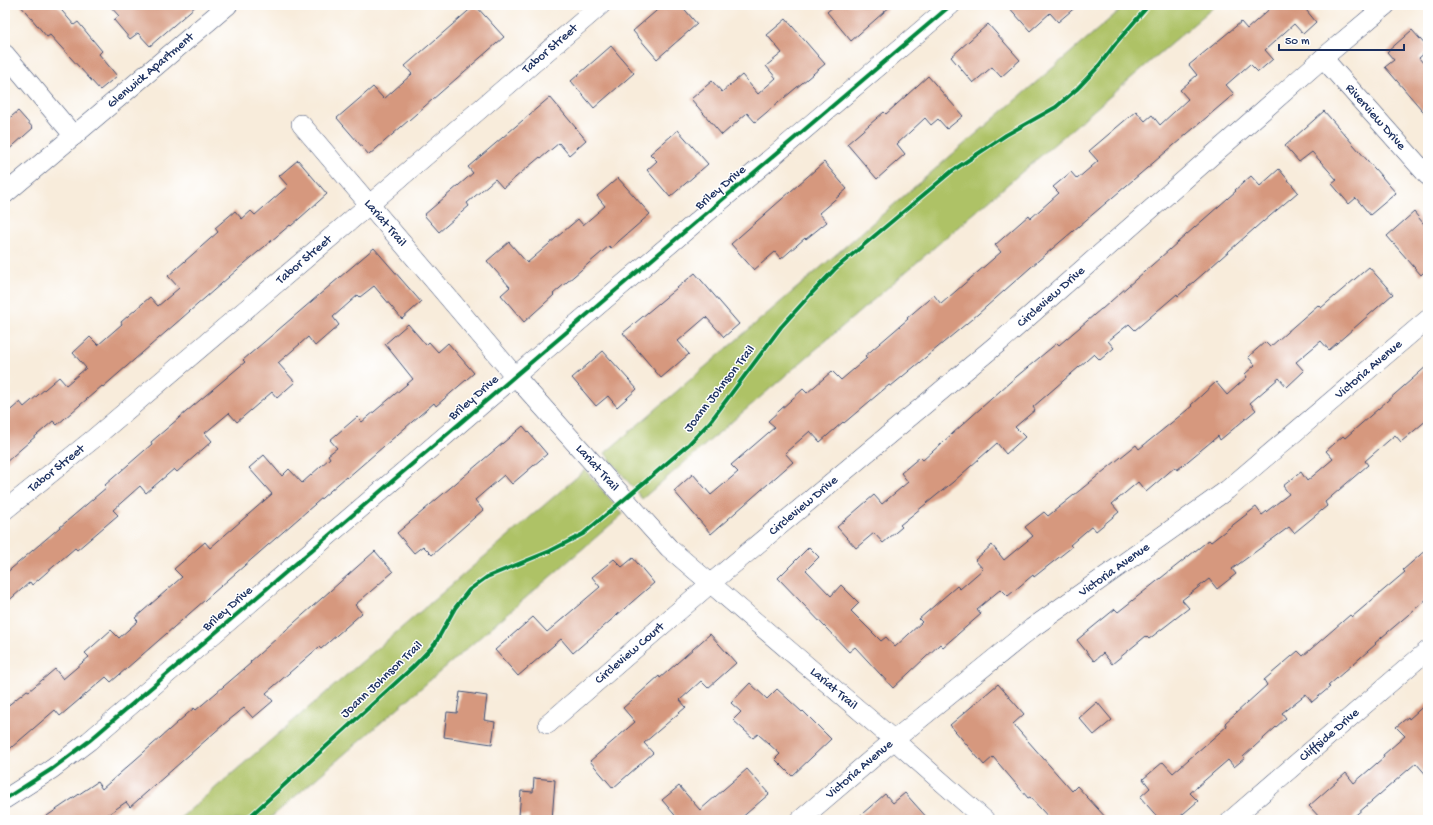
<svg xmlns="http://www.w3.org/2000/svg" width="1433" height="825" viewBox="0 0 1433 825" font-family="'Gochi Hand',sans-serif">
<style>
.green{fill:#aec266;stroke:#647862}
.building{fill:#d6987e}
.lines{fill:none;stroke-linecap:round;stroke-linejoin:round}
.minor-casing{stroke:#3c4b71;stroke-width:20}
.minor{stroke:#fff;stroke-width:19}
.cycleway-casing{stroke:#fff;stroke-width:6}
.cycleway{stroke:#00873e;stroke-width:4}
.labels{text-anchor:middle;dominant-baseline:central;stroke-width:3;stroke-linejoin:round;paint-order:stroke}
.street-label{font-size:13px;fill:#1b2f5e;stroke:#fff}
</style>
<rect width="100%" height="100%" fill="#fff"/>
<filter id="ink" filterUnits="userSpaceOnUse"><feTurbulence type="fractalNoise" baseFrequency=".025" numOctaves="2"/><feDisplacementMap in="SourceGraphic" scale="8" xChannelSelector="R" yChannelSelector="G"/><feConvolveMatrix kernelMatrix="1 2 1 2 8 2 1 2 1" color-interpolation-filters="sRGB"/></filter>
<filter id="wash" filterUnits="userSpaceOnUse"><feTurbulence type="fractalNoise" baseFrequency=".012" numOctaves="4" result="noise"/><feDisplacementMap in="SourceGraphic" scale="16" xChannelSelector="R" yChannelSelector="G"/><feGaussianBlur stdDeviation="0.9" result="paint"/><feColorMatrix in="noise" values="0 0 0 0 0 0 0 0 0 0 0 0 0 0 0 0 0 1.4 0 .05"/><feComposite in="paint" operator="in"/></filter>
<g filter="url(#wash)">
<rect width="100%" height="100%" fill="#f8ecdb"/>
<g class="green">
<path d="M 1126,5 L 1216,5 L 642,499 L 605,453 Z"/>
<path d="M 585,470 L 623,514 L 276,813 L 268,820 L 178,820 Z"/>
</g>
<g id="blocks">
<g class="building">
<path d="M 20,5 L 57,5 L 74,25 L 78,22 L 102,51 L 99,54 L 117,76 L 100,90 L 50,35 L 47,37 Z"/>
<path d="M 109,5 L 197,5 L 150,46 L 138,33 L 130,39 L 114,20 L 119,16 Z"/>
<path d="M 475,5 L 504,37 L 369,155 L 337,118 L 373,87 L 384,99 L 412,74 L 405,66 Z"/>
<path d="M 663,5 L 681,5 L 697,24 L 657,59 L 633,31 Z"/>
<path d="M 835,5 L 892,5 L 851,41 L 827,12 Z"/>
<path d="M 1007,5 L 1078,5 L 1058,22 L 1050,13 L 1030,31 Z"/>
<path d="M 1274,5 L 1302,5 L 1316,22 L 1303,34 L 1294,24 L 1265,50 L 1273,59 L 1258,72 L 1250,64 L 1226,85 L 1234,94 L 1039,260 L 978,314 L 891,386 L 889,385 L 844,423 L 843,422 L 820,442 L 810,431 L 785,453 L 793,462 L 711,534 L 674,491 L 693,474 L 711,495 L 738,472 L 731,465 L 775,427 L 768,421 L 803,389 L 807,393 L 832,371 L 841,380 L 867,358 L 865,356 L 908,319 L 907,318 L 934,295 L 941,304 L 1001,252 L 995,245 L 1029,215 L 1031,218 L 1059,193 L 1053,187 L 1071,172 L 1077,179 L 1098,161 L 1089,151 L 1136,111 L 1145,121 L 1152,115 L 1160,125 L 1188,99 L 1180,90 L 1197,75 L 1189,65 L 1241,22 L 1247,29 Z"/>
<path d="M 786,19 L 825,64 L 755,122 L 747,113 L 722,135 L 691,99 L 712,81 L 722,92 L 742,75 L 758,94 L 776,78 L 766,66 L 782,53 L 767,35 Z"/>
<path d="M 988,24 L 1020,60 L 1001,77 L 992,67 L 973,83 L 951,57 Z"/>
<path d="M 1412,30 L 1428,48 L 1428,50 L 1419,58 L 1428,69 L 1428,117 L 1385,67 L 1394,60 L 1387,52 Z"/>
<path d="M 611,46 L 634,73 L 594,108 L 571,81 Z"/>
<path d="M 928,76 L 963,116 L 947,129 L 938,119 L 931,125 L 925,118 L 897,144 L 905,154 L 877,179 L 847,144 L 884,112 L 886,114 Z"/>
<path d="M 550,97 L 586,140 L 569,155 L 559,143 L 541,158 L 540,157 L 503,188 L 495,179 L 467,203 L 469,206 L 439,232 L 424,215 L 473,173 L 468,167 Z"/>
<path d="M 18,111 L 33,128 L 5,153 L 5,122 Z"/>
<path d="M 1324,111 L 1396,193 L 1370,215 L 1356,198 L 1349,204 L 1332,184 L 1337,180 L 1312,152 L 1299,162 L 1285,146 Z"/>
<path d="M 678,130 L 708,164 L 670,197 L 647,170 L 657,161 L 650,154 Z"/>
<path d="M 298,160 L 327,194 L 291,226 L 290,225 L 245,263 L 103,387 L 102,386 L 57,425 L 53,421 L 5,463 L 5,415 L 20,402 L 24,407 L 59,377 L 66,385 L 86,368 L 73,353 L 90,337 L 98,345 L 122,324 L 121,322 L 150,297 L 158,306 L 179,288 L 168,276 L 218,232 L 215,228 L 235,211 L 242,219 L 251,211 L 255,215 L 288,186 L 279,176 Z"/>
<path d="M 824,162 L 847,189 L 819,213 L 827,222 L 806,239 L 805,238 L 781,259 L 775,252 L 754,270 L 731,244 Z"/>
<path d="M 1279,169 L 1298,192 L 1263,222 L 1263,221 L 1178,296 L 1177,294 L 1135,330 L 1129,324 L 1108,341 L 1114,348 L 1100,360 L 1094,354 L 1033,407 L 1035,410 L 1015,427 L 1025,437 L 1006,454 L 997,443 L 953,482 L 900,525 L 902,527 L 883,543 L 874,533 L 856,548 L 837,527 L 874,495 L 882,504 L 908,482 L 901,473 L 920,457 L 923,460 L 1010,382 L 1057,343 L 1059,345 L 1101,309 L 1102,309 L 1236,191 L 1235,190 L 1251,176 L 1260,186 Z"/>
<path d="M 618,178 L 650,214 L 611,248 L 609,246 L 553,294 L 554,295 L 524,322 L 501,295 L 510,287 L 487,261 L 509,242 L 527,263 L 578,219 L 583,225 L 605,206 L 597,196 Z"/>
<path d="M 1414,212 L 1428,229 L 1428,268 L 1421,275 L 1387,236 Z"/>
<path d="M 374,248 L 421,302 L 402,319 L 374,286 L 360,297 L 358,295 L 333,317 L 339,325 L 315,346 L 308,337 L 278,363 L 295,382 L 277,398 L 272,392 L 237,422 L 229,413 L 205,433 L 212,441 L 177,472 L 174,469 L 146,493 L 140,486 L 113,510 L 118,515 L 77,550 L 75,548 L 32,585 L 30,582 L 5,604 L 5,574 L 107,487 L 105,485 L 152,444 L 151,442 L 193,406 L 245,362 L 243,360 Z"/>
<path d="M 1369,267 L 1393,294 L 1329,350 L 1321,341 L 1296,362 L 1304,371 L 1287,387 L 1279,378 L 1250,403 L 1256,410 L 1220,440 L 1218,436 L 1177,470 L 1175,467 L 1146,492 L 1138,482 L 1112,504 L 1119,512 L 1096,531 L 1092,526 L 1070,545 L 1072,547 L 1034,577 L 1033,575 L 1008,596 L 1001,589 L 977,609 L 981,614 L 943,647 L 940,644 L 893,688 L 855,647 L 849,652 L 778,578 L 809,547 L 819,557 L 806,570 L 831,596 L 841,585 L 859,603 L 851,611 L 881,641 L 886,637 L 895,647 L 922,622 L 919,619 L 957,586 L 960,589 L 983,569 L 975,560 L 992,545 L 1004,560 L 1033,536 L 1025,527 L 1044,512 L 1048,516 L 1136,445 L 1139,449 L 1192,406 L 1191,405 L 1216,382 L 1227,395 L 1247,377 L 1245,374 L 1255,365 L 1248,357 L 1265,342 L 1270,347 L 1318,305 L 1321,308 Z"/>
<path d="M 695,273 L 739,324 L 724,337 L 706,317 L 678,341 L 689,354 L 661,378 L 623,333 Z"/>
<path d="M 408,324 L 426,345 L 429,342 L 438,352 L 448,343 L 474,373 L 436,406 L 434,403 L 347,478 L 346,477 L 111,682 L 106,677 L 60,716 L 55,710 L 5,753 L 5,708 L 27,690 L 29,691 L 55,669 L 63,679 L 89,657 L 85,653 L 111,630 L 119,638 L 138,621 L 135,618 L 182,577 L 174,569 L 205,542 L 210,548 L 272,494 L 249,468 L 264,455 L 282,476 L 289,469 L 302,483 L 330,458 L 328,455 L 337,448 L 330,440 L 357,417 L 362,422 L 413,379 L 385,344 Z"/>
<path d="M 603,351 L 637,389 L 617,407 L 608,396 L 596,406 L 572,378 Z"/>
<path d="M 1428,365 L 1428,419 L 1401,442 L 1395,435 L 1365,461 L 1368,465 L 1325,502 L 1327,506 L 1294,533 L 1289,527 L 1232,569 L 1236,574 L 1217,589 L 1209,579 L 1182,600 L 1189,608 L 1149,639 L 1146,636 L 1112,664 L 1103,653 L 1094,661 L 1077,640 L 1115,609 L 1118,612 L 1209,540 L 1211,542 L 1256,507 L 1262,515 L 1289,494 L 1283,486 L 1301,472 L 1307,481 L 1333,459 L 1326,451 L 1343,436 L 1345,438 Z"/>
<path d="M 523,426 L 547,454 L 512,484 L 504,475 L 475,500 L 483,510 L 432,555 L 423,546 L 414,553 L 397,533 Z"/>
<path d="M 1428,548 L 1428,598 L 1375,643 L 1376,644 L 1328,686 L 1330,687 L 1312,702 L 1306,694 L 1282,713 L 1286,718 L 1243,757 L 1245,758 L 1234,767 L 1228,760 L 1190,793 L 1198,801 L 1176,820 L 1160,820 L 1140,797 L 1150,788 L 1143,779 L 1163,762 L 1173,773 L 1227,726 L 1225,723 L 1267,685 L 1264,680 L 1298,651 L 1303,656 L 1350,615 L 1352,617 L 1405,572 L 1403,570 Z"/>
<path d="M 375,551 L 393,572 L 355,605 L 362,613 L 321,649 L 319,647 L 266,693 L 273,701 L 253,718 L 244,708 L 223,725 L 130,807 L 126,802 L 100,820 L 41,820 L 97,782 L 102,789 L 194,708 L 196,710 L 251,663 L 250,662 Z"/>
<path d="M 633,558 L 654,583 L 573,653 L 561,639 L 518,676 L 495,650 L 533,617 L 547,632 L 600,587 L 592,577 L 614,559 L 622,567 Z"/>
<path d="M 710,634 L 736,663 L 708,688 L 701,681 L 680,700 L 686,707 L 644,743 L 653,753 L 613,788 L 590,761 L 635,722 L 623,708 L 659,676 L 660,678 Z"/>
<path d="M 750,683 L 767,699 L 777,689 L 802,712 L 803,711 L 831,739 L 792,776 L 775,759 L 780,754 L 758,734 L 753,738 L 733,720 L 741,712 L 731,703 Z"/>
<path d="M 998,684 L 1024,714 L 1013,724 L 1072,791 L 1077,786 L 1108,820 L 1051,820 L 1030,797 L 1028,798 L 993,757 L 984,765 L 950,725 Z"/>
<path d="M 460,692 L 487,696 L 484,720 L 495,722 L 492,744 L 444,737 L 447,712 L 457,713 Z"/>
<path d="M 1097,702 L 1112,720 L 1094,735 L 1079,718 Z"/>
<path d="M 1428,702 L 1428,777 L 1416,763 L 1350,820 L 1322,820 L 1309,806 L 1346,773 L 1354,783 L 1384,757 L 1383,755 L 1405,736 L 1396,727 L 1408,717 L 1409,719 Z"/>
<path d="M 747,769 L 769,794 L 739,820 L 679,820 L 662,800 L 679,786 L 700,810 Z"/>
<path d="M 534,778 L 555,780 L 552,820 L 529,820 L 529,816 L 519,816 L 521,791 L 533,792 Z"/>
<path d="M 905,793 L 929,820 L 855,820 L 885,794 L 893,803 Z"/>
</g>
</g>
</g>
<g filter="url(#ink)">
<use href="#blocks" fill-opacity="0" stroke="#3c4b71" stroke-width="1"/>
<g class="lines">
<g class="minor-casing">
<g id="minor">
<path d="M 5,54 L 74,136"/>
<path id="s1" d="M 1323,58 L 1428,176"/>
<path id="s2" d="M 301,124 L 515,376 L 669,548 L 894,740 L 985,820"/>
<path id="s3" d="M 5,194 L 228,5"/>
<path id="s4" d="M 5,510 L 92,440 L 370,204 L 601,5"/>
<path id="s5" d="M 548,724 L 711,583 L 1002,340 L 1323,58 L 1386,5"/>
<path d="M 5,799 L 52,769 L 89,741 L 515,376 L 951,5"/>
<path id="s6" d="M 800,820 L 894,740 L 1032,628 L 1227,490 L 1428,319"/>
<path id="s7" d="M 1231,820 L 1428,650"/>
</g>
</g>
<use href="#minor" class="minor"/>
<g class="cycleway-casing">
<g id="cycleway">
<path d="M 5,799 L 52,769 L 89,741 L 515,376 L 951,5"/>
<path d="M 246,820 L 413,667 L 435,644 L 455,608 L 469,590 L 487,577 L 550,551 L 583,534 L 645,482 L 689,444 L 710,422 L 781,327 L 810,295 L 835,269 L 952,171 L 1006,135 L 1056,107 L 1077,89 L 1097,68 L 1116,43 L 1149,5"/>
</g>
</g>
<use href="#cycleway" class="cycleway"/>
</g>
</g>
<g class="labels">
<g class="street-label">
<text stroke="none"><textPath href="#s4" startOffset="714">Tabor Street</textPath></text>
<text stroke="none"><textPath href="#s3" startOffset="191">Glenwick Apartment</textPath></text>
<text stroke="none"><textPath href="#s1" startOffset="79">Riverview Drive</textPath></text>
<text transform="translate(721 188) rotate(-40)">Briley Drive</text>
<text stroke="none"><textPath href="#s2" startOffset="130">Lariat Trail</textPath></text>
<text stroke="none"><textPath href="#s4" startOffset="390">Tabor Street</textPath></text>
<text stroke="none"><textPath href="#s5" startOffset="660">Circleview Drive</textPath></text>
<text stroke="none"><textPath href="#s6" startOffset="726">Victoria Avenue</textPath></text>
<text transform="translate(720 389) rotate(-52)">Joann Johnson Trail</text>
<text transform="translate(474 398) rotate(-41)">Briley Drive</text>
<text stroke="none"><textPath href="#s4" startOffset="66">Tabor Street</textPath></text>
<text stroke="none"><textPath href="#s2" startOffset="454">Lariat Trail</textPath></text>
<text stroke="none"><textPath href="#s5" startOffset="336">Circleview Drive</textPath></text>
<text stroke="none"><textPath href="#s6" startOffset="402">Victoria Avenue</textPath></text>
<text transform="translate(228 609) rotate(-41)">Briley Drive</text>
<text stroke="none"><textPath href="#s5" startOffset="108">Circleview Court</textPath></text>
<text transform="translate(382 680) rotate(-43)">Joann Johnson Trail</text>
<text stroke="none"><textPath href="#s2" startOffset="778">Lariat Trail</textPath></text>
<text stroke="none"><textPath href="#s7" startOffset="130">Cliffside Drive</textPath></text>
<text stroke="none"><textPath href="#s6" startOffset="78">Victoria Avenue</textPath></text>
</g>
</g>
<rect width="1433" height="825" fill="none" stroke="#fff" stroke-width="20"/>
<path d="M1279 44v6h125v-6" fill="none" stroke="#1b2f5e" stroke-width="2"/>
<text x="1285" y="44" font-size="12" fill="#1b2f5e" stroke="#ffffff" stroke-width="3" paint-order="stroke">50 m</text>
</svg>
